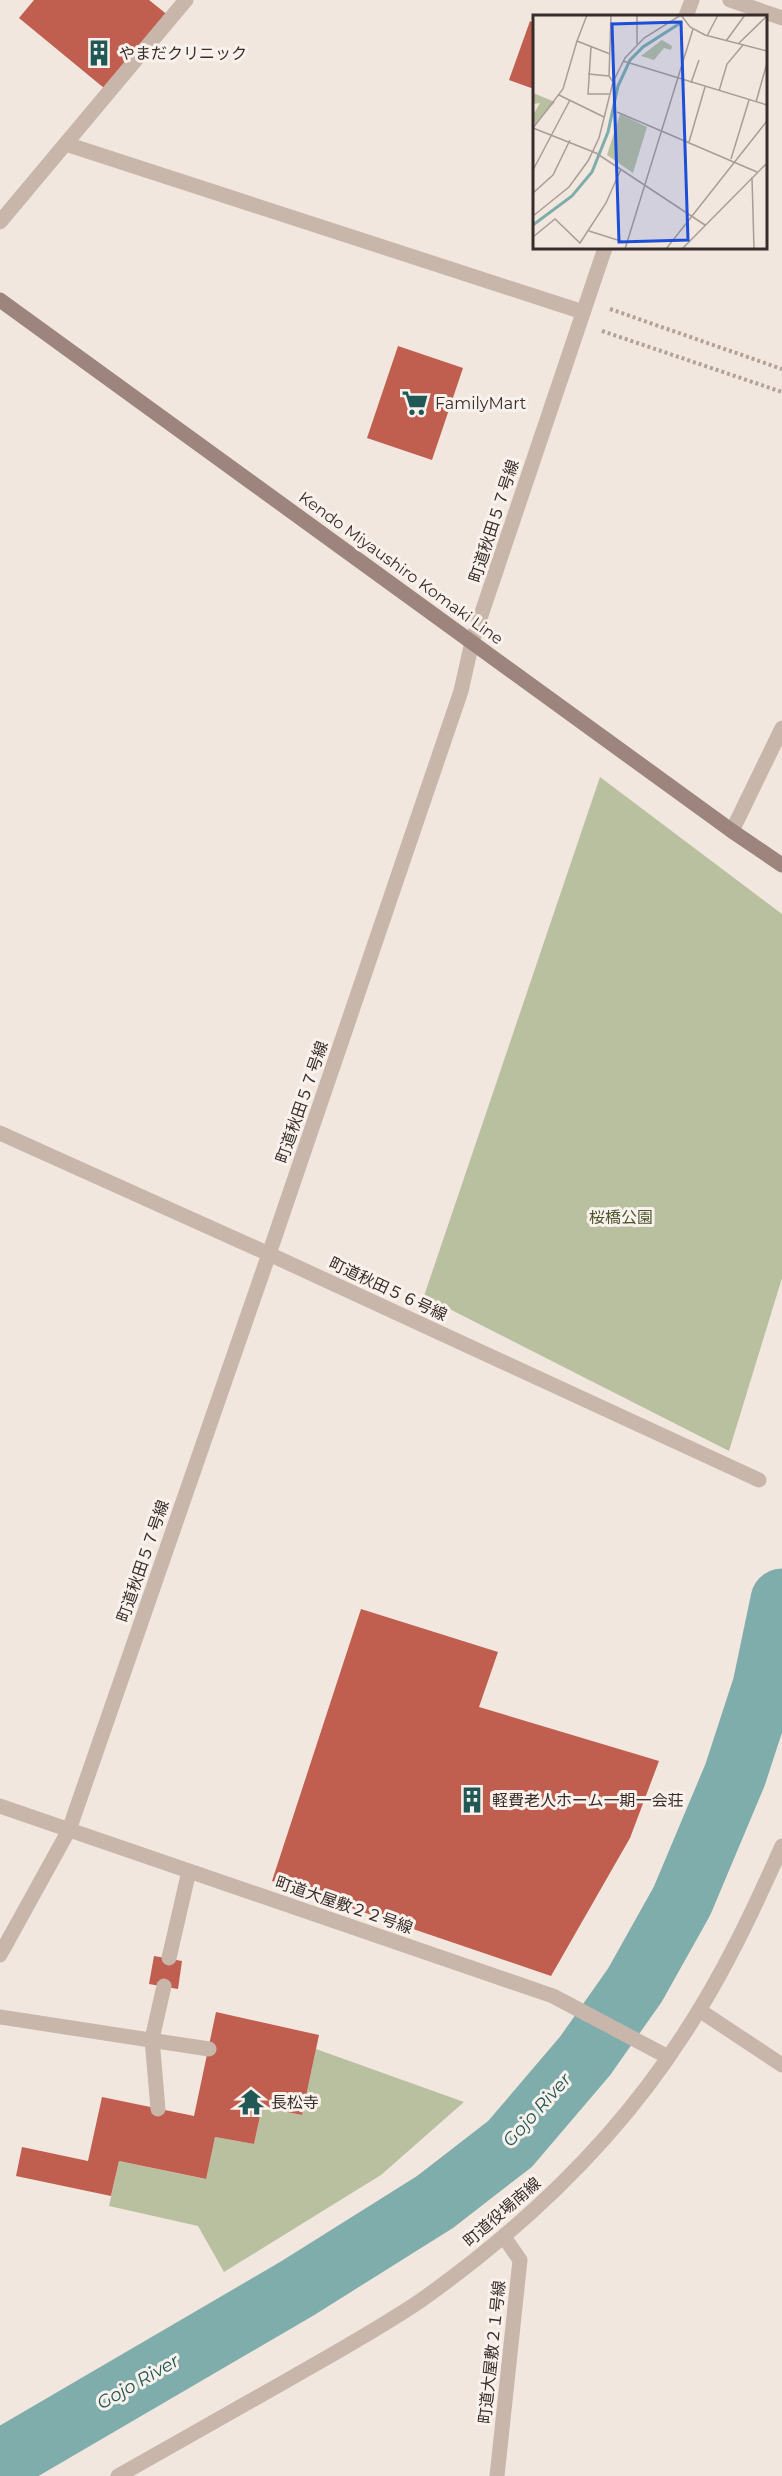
<svg xmlns="http://www.w3.org/2000/svg" width="782" height="2476" viewBox="0 0 782 2476" font-family="Montserrat,'Noto Sans JP',sans-serif">
<style>
.green{fill:#b9c09f}
.lines{fill:none;stroke-linecap:round;stroke-linejoin:round}
.river{stroke:#7fadab;stroke-width:63}
.building{fill:#c05e4f}
.path{stroke:#b5a095;stroke-width:4;stroke-dasharray:3 3;stroke-linecap:butt}
.service{stroke:#c9b6ab;stroke-width:15}
.minor{stroke:#c9b6ab;stroke-width:15}
.tertiary{stroke:#c9b6ab;stroke-width:15}
.secondary{stroke:#9d857d;stroke-width:15}
.labels{text-anchor:middle;dominant-baseline:central;stroke-width:6;stroke-linejoin:round;paint-order:stroke}
.poi-label{font-size:16px;fill:#382d2a;stroke:#f9f1eb;text-anchor:start}
.street-label{font-size:16px;fill:#382d2a;stroke:#f9f1eb}
.park-label{font-size:16px;fill:#4b552f;stroke:#f9f1eb}
.water-label{font-size:18px;font-style:italic;fill:#215755;stroke:#f9f1eb}
.inset-river{fill:none;stroke:#7fadab;stroke-width:3}
.inset-road{fill:none;stroke:#a89d97;stroke-width:1.5}
.view{fill:#1d4ed8;fill-opacity:0.15;stroke:#1d4ed8;stroke-width:3}
.inset-edge{fill:none;stroke:#382d2a;stroke-width:3}
</style>
<rect width="100%" height="100%" fill="#f2e7df"/>
<g class="green">
<path d="M 600,777 L 782,914 L 782,1278 L 729,1451 L 424,1296 Z"/>
<path d="M 316,2049 L 464,2102 L 381,2175 L 224,2272 L 198,2226 L 109,2206 L 119,2161 L 205,2179 L 215,2137 L 254,2144 L 262,2107 L 302,2115 Z"/>
</g>
<g class="lines">
<path class="river" d="M 0,2462 L 298,2288 L 435,2202 L 510,2144 L 585,2056 L 635,1985 L 682,1901 L 735,1775 L 764,1686 L 782,1600"/>
</g>
<g class="building">
<path d="M 34,0 L 149,0 L 169,16 L 104,88 L 19,18 Z"/>
<path d="M 530,21 L 534,23 L 534,89 L 509,80 Z"/>
<path d="M 398,346 L 463,368 L 432,460 L 367,438 Z"/>
<path d="M 361,1609 L 498,1652 L 479,1707 L 659,1761 L 630,1838 L 551,1976 L 272,1881 Z"/>
<path d="M 154,1956 L 182,1961 L 178,1989 L 149,1984 Z"/>
<path d="M 216,2012 L 319,2035 L 302,2115 L 262,2107 L 254,2144 L 215,2137 L 206,2179 L 119,2161 L 111,2196 L 16,2176 L 22,2147 L 88,2161 L 102,2097 L 194,2116 Z"/>
</g>
<g class="lines">
<g class="path">
<path d="M 610,309 L 782,369"/>
<path d="M 602,331 L 782,392"/>
</g>
<g class="service">
<path d="M 66,144 L 583,312"/>
<path d="M 169,1958 L 189,1871"/>
<path d="M 0,2017 L 209,2049"/>
<path d="M 158,2109 L 152,2039 L 164,1986"/>
</g>
<g class="minor">
<path d="M 730,0 L 782,18"/>
<path d="M 686,16 L 692,0"/>
<path d="M 0,222 L 186,0"/>
<path d="M 732,831 L 782,728"/>
<path d="M 0,1133 L 269,1254 L 759,1480"/>
<path d="M 0,1806 L 553,1996 L 668,2057"/>
<path d="M 0,1955 L 69,1830 L 269,1254 L 461,691 L 472,642 L 605,248"/>
<path d="M 699,2010 L 782,2065"/>
<path d="M 497,2476 L 520,2260 L 504,2237"/>
</g>
<path class="tertiary" d="M 118,2476 C 174,2444 230,2413 286,2381 C 331,2355 377,2330 420,2301 C 522,2229 616,2140 684,2034 C 723,1975 753,1911 782,1846"/>
<path class="secondary" d="M 0,300 L 732,831 L 782,865"/>
</g>
<defs>
<g id="building-bare" transform="scale(2.07)"><path d="M-4-6H4V6H1V3H-1V6H-4ZM-2.5-4.3h1.7v1.8h-1.7ZM.8-4.3h1.7v1.8H.8ZM-2.5-1h1.7V.8h-1.7ZM.8-1h1.7V.8H.8Z" fill="#215755" stroke="#f9f1eb" stroke-width="2.5" paint-order="stroke"/></g>
<g id="supermarket-bare" transform="scale(2.07)"><path d="M-6-5.5h2.5l.6 2H6L4.5 2H-2.5L-4.4-4H-6ZM-1.5 3.2a1.3 1.3 0 1 0 .1 0ZM3 3.2a1.3 1.3 0 1 0 .1 0Z" fill="#215755" stroke="#f9f1eb" stroke-width="2.5" paint-order="stroke"/></g>
<g id="temple-bare" transform="scale(2.07)"><path d="M0-6L5-2H3V0L6.5 2.5H4V6H1.5V3h-3V6H-4V2.5H-6.5L-3 0V-2H-5Z" fill="#215755" stroke="#f9f1eb" stroke-width="2.5" paint-order="stroke"/></g>
</defs>
<g fill-rule="evenodd">
<use href="#building-bare" x="99" y="53"/>
<use href="#supermarket-bare" x="415" y="403"/>
<use href="#building-bare" x="472" y="1800"/>
<use href="#temple-bare" x="251" y="2102"/>
</g>
<g class="labels">
<g class="poi-label">
<text x="119" y="53">やまだクリニック</text>
<text x="435" y="403">FamilyMart</text>
<text x="492" y="1800">軽費老人ホーム一期一会荘</text>
<text x="271" y="2102">長松寺</text>
</g>
<g class="street-label">
<text transform="translate(494 521) rotate(-72)">町道秋田５７号線</text>
<text transform="translate(401 568) rotate(36)">Kendo Miyaushiro Komaki Line</text>
<text transform="translate(302 1102) rotate(-71)">町道秋田５７号線</text>
<text transform="translate(388 1289) rotate(25)">町道秋田５６号線</text>
<text transform="translate(143 1561) rotate(-71)">町道秋田５７号線</text>
<text transform="translate(344 1905) rotate(19)">町道大屋敷２２号線</text>
<text transform="translate(502 2212) rotate(-41)">町道役場南線</text>
<text transform="translate(492 2352) rotate(-84)">町道大屋敷２１号線</text>
</g>
<g class="park-label">
<text x="621" y="1217">桜橋公園</text>
</g>
<g class="water-label">
<text transform="translate(537 2110) rotate(-48)">Gojo River</text>
<text transform="translate(138 2382) rotate(-30)">Gojo River</text>
</g>
</g>
<g transform="translate(533 15)">
<rect width="234" height="234" fill="#f2e7df"/>
<path d="M 129,25 L 139,31 L 138,35 L 131,33 L 121,45 L 108,41 ZM 0,78 L 22,87 L 2,110 L 0,100 L 7,88 L 0,89 ZM 87,99 L 114,112 L 100,158 L 74,140 Z" fill="#b9c09f"/>
<path class="inset-river" d="M 0,210 L 39,181 L 59,157 L 75,117 L 85,71 L 97,45 L 110,32 L 149,7"/>
<path class="inset-road" d="M 54,0 L 44,26 L 77,39M 78,0 L 76,61 L 80,67M 148,0 L 157,12 L 172,20 L 234,36M 174,21 L 185,0M 193,26 L 212,0M 104,29 L 104,0M 205,29 L 234,1M 58,32 L 55,79 L 76,79M 90,46 L 234,90M 55,59 L 76,61M 158,68 L 166,45M 186,76 L 194,49 L 210,30M 26,80 L 71,102M 223,87 L 234,48M 84,97 L 224,157M 0,113 L 30,74 L 44,26M 0,113 L 63,138 L 172,210M 156,127 L 172,72M 198,144 L 216,85M 0,155 L 37,85M 219,162 L 221,234M 0,178 L 20,160 L 37,125M 0,201 L 36,172 L 55,146 L 66,123 L 80,67 L 92,43 L 111,23 L 148,0M 56,216 L 94,228M 0,222 L 22,204 L 47,228 L 73,188 L 88,154M 92,234 L 160,14M 133,234 L 234,106M 149,234 L 234,148"/>
<path class="view" d="M 148,7 L 155,225 L 86,227 L 79,9 Z"/>
<rect width="234" height="234" class="inset-edge"/>
</g>
</svg>
